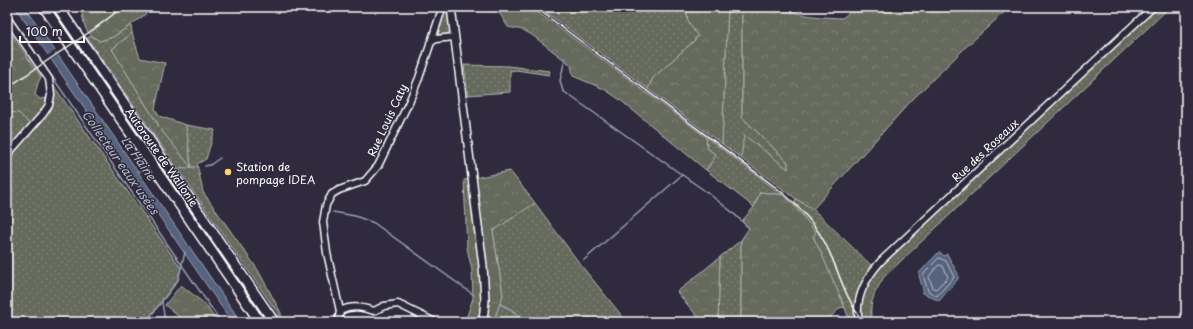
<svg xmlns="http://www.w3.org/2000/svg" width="1193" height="329" viewBox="0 0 1193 329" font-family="'Playpen Sans',sans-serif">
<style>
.grass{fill:url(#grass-dots);stroke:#b2b4ae}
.forest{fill:url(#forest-crowns);stroke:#b2b4ae}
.water{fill:#56637f;stroke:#9aa1b2}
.pier{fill:#2f2a3d}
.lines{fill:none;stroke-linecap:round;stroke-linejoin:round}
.shore{stroke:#bbc1cc;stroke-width:1}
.stream{stroke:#9aa1b2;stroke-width:1.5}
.minor-casing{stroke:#fff;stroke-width:9}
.major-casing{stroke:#fff;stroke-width:10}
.highway-casing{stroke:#fff;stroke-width:12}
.minor{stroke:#2f2a3d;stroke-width:6}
.major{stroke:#2f2a3d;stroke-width:7}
.highway{stroke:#2f2a3d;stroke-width:9}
.rail{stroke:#fff;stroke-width:1.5}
.poi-dot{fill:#ffd166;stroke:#2f2a3d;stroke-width:1.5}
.labels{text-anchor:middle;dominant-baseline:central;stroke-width:3;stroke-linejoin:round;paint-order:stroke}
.street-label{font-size:11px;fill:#fff;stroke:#2f2a3d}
.poi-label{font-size:11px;fill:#fff;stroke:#2f2a3d;text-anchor:start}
.water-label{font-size:12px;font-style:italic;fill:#b3b9c5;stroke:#2f2a3d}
</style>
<defs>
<pattern id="grass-dots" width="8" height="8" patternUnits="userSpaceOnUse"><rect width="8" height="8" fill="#656a5c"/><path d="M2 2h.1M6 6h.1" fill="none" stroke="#7c8074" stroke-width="1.8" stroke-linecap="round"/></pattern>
<pattern id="forest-crowns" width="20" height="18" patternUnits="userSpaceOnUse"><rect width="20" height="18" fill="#656a5c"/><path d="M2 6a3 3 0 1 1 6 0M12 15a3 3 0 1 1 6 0" fill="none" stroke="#7c8074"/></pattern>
</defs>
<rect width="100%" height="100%" fill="#2f2a3d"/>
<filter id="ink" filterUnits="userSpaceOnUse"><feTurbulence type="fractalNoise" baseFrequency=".025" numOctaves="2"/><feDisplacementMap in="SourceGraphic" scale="8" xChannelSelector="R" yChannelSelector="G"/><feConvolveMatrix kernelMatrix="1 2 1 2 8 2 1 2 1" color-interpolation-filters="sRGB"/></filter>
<g filter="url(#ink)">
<g class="grass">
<path d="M 438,7 L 448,7 L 450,29 C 449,35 444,35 439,35 L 436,33 L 442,11 L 438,9 Z"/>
<path d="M 539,7 L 555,7 L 581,11 L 581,7 L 688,7 C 685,21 690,25 698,35 L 694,41 L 653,78 L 648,89 Z"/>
<path d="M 728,7 L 742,7 L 742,117 L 788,162 L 788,170 L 745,136 L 741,158 L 722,144 Z"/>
<path d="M 1153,7 L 1170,7 L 884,277 C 875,292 868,303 872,322 L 850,322 L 845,308 L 805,218 L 793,204 L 796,199 L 813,209 L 874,268 Z"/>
<path d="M 131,25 L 132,33 L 112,49 L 162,131 L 191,166 L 186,125 L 215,130 L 206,159 L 197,164 L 203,192 L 258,270 L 281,313 L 281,318 L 87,38 L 91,36 L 100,41 L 113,37 Z"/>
<path d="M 464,65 L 508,66 L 550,71 L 549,75 L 516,70 L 510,71 L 510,92 L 468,95 Z"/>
<path d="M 49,79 L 181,268 L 178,280 L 174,286 L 146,322 L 7,322 L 7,155 L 49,105 Z"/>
<path d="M 15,111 L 19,113 L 30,124 L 7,150 L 7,116 L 10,112 Z"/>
<path d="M 706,137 L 783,195 L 760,192 L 754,207 L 706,170 L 716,155 L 707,148 Z"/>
<path d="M 535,203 L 580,264 L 627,322 L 495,322 L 496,314 L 503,295 L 493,231 Z"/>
<path d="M 741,240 L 741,322 L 718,322 L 720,257 Z"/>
</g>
<g class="forest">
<path d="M 80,7 L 153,7 L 142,17 L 113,37 L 100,41 C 81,31 86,25 80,7 Z"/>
<path d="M 487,7 L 531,7 L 706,137 L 707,148 L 716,155 L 706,170 L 619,99 L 604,89 L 573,76 L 571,65 L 532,35 L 523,30 L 508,27 L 500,14 Z"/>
<path d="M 688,7 L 728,7 L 722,144 L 648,89 L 653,78 L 694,41 L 698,36 C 690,25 685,21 688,7 Z"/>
<path d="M 742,7 L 783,7 C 800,17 823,17 842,18 L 857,7 L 1010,7 L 968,45 L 911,101 L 813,209 L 796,199 L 741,158 L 744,135 L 788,169 L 788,162 L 742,117 Z"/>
<path d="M 7,28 L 41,77 L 38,83 L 35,95 L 40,99 L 46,98 L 47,104 L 30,124 L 19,113 L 10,112 L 7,116 Z"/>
<path d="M 132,33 L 140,58 L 165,63 L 155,109 L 159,116 L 186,125 L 191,167 L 162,131 L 112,49 Z"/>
<path d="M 510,171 L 535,203 L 493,231 L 503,295 L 496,314 L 495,322 L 465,322 L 473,298 L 472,270 L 467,248 L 464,180 Z"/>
<path d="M 760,192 L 783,195 L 793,204 L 816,232 L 813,237 L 820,250 L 845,308 L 841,307 L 825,322 L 741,322 L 741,240 L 749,228 L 742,221 L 754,207 Z"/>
<path d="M 720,257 L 718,322 L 702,322 L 677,292 Z"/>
<path d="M 181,285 L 206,305 L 214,318 L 210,322 L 185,322 L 165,305 Z"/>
</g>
<g class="water">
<path d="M 15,7 L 25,7 L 241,322 L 232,322 Z"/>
<path d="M 938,253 L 941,253 L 944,256 L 947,254 L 958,274 L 958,279 L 939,301 L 923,293 C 924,286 919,281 919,273 Z"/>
</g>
<path class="pier" d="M 57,50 L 60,54 L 50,61 L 47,56 Z"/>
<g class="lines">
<g class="shore">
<path d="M 939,258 L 946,261 L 954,277 L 937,296 L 928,291 L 923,275 Z"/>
<path d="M 939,265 L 943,266 L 948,277 L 936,289 L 933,288 L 929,277 Z"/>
</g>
<g class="stream">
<path d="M 7,11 L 221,322"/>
<path d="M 565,59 L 560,81 L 563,91 L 708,193 L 732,212 L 749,228"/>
<path d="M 205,166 L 210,165 L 220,158"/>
<path d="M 180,169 L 195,167"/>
<path d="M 138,171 L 144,171"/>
<path d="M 333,212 L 355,216 L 374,223 L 474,295"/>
<path d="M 584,260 L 682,175"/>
<path d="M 162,302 L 165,322"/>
<path d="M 500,304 C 509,308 519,313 524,322"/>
<path d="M 146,322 L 178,280 L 185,252"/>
</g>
<g class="minor-casing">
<g id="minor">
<path d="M 7,18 L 49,79 L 51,95 L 49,105 L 43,114 L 7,155"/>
<path d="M 430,43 L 436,39 L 454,37"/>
<path d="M 340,311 C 352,305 361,307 374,311 L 384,306 L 398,304 L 435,322"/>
<path d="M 338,322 L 340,311 L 327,253 L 323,222 L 326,205 L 332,194 L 339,190 L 365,181 L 378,166 L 409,102 L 419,78 L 441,12"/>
<path d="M 859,322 C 854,298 866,278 881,261 L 1153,7"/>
</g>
</g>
<g class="major-casing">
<path id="major" d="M 451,7 L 483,266 L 485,300 L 483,322"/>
</g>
<g class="highway-casing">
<g id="highway">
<path d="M 44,7 L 260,322"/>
<path d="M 58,7 L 274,322"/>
</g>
</g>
<use href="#minor" class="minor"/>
<use href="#major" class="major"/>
<use href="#highway" class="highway"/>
<g class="rail">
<path d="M 535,7 L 778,189 C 798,205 816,224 827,247 C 840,274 845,298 863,322"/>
<path d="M 7,88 L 94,29 L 123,7"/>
</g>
</g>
</g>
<circle class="poi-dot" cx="228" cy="172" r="4"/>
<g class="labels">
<g class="street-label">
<text transform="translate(387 120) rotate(-65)">Rue Louis Caty</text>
<text transform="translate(985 150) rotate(-43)">Rue des Roseaux</text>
<text transform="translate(162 157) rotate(55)">Autoroute de Wallonie</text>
</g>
<g class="poi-label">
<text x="236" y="166">Station de<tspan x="236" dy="13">pompage IDEA</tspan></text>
</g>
<g class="water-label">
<text transform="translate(139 158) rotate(55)">La Haine</text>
<text transform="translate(121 162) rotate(55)">Collecteur eaux usées</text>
</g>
</g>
<rect width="1193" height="329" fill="none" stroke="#2f2a3d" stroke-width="24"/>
<rect x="12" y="12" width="1169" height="305" fill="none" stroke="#fff" stroke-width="1.5" filter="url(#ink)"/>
<path d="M20 36v6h64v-6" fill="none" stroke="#ffffff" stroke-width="2"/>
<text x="26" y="36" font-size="12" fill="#ffffff" stroke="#2f2a3d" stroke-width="3" paint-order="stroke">100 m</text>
</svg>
